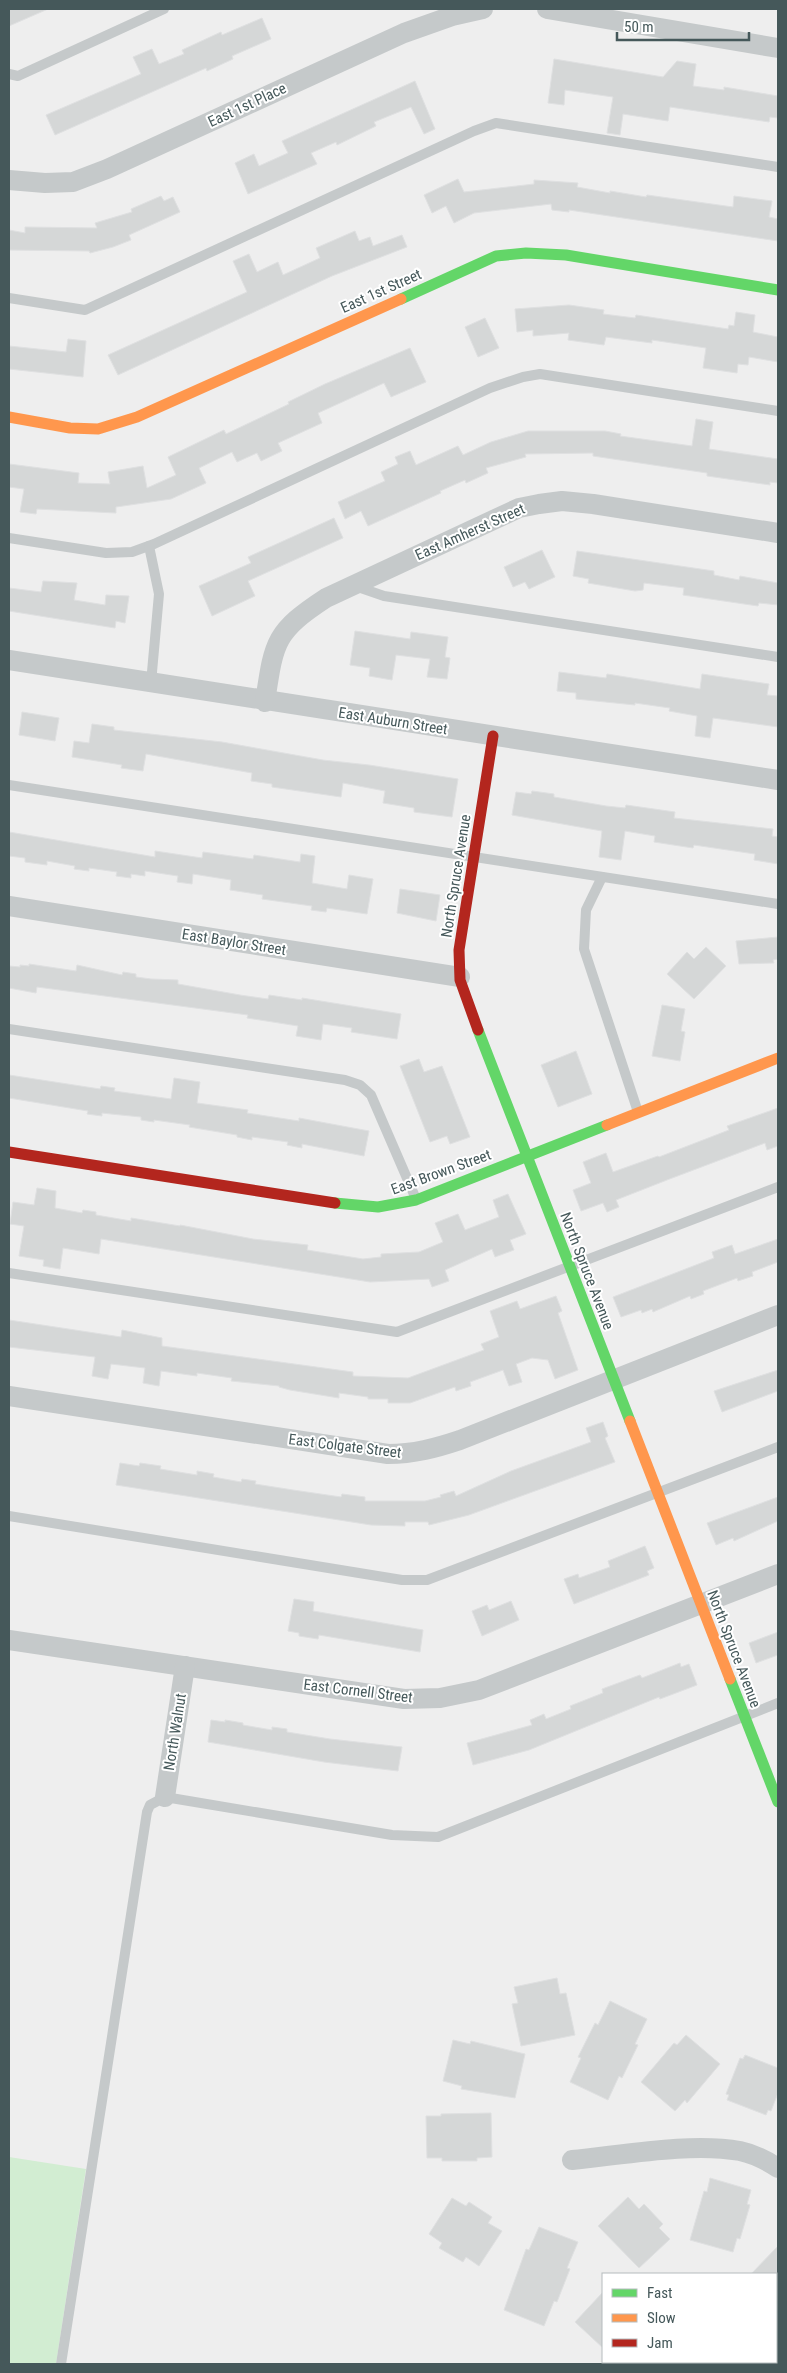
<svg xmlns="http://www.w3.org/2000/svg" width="787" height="2373" viewBox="0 0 787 2373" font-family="'Roboto Condensed',sans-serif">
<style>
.green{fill:#d2edd2}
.building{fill:#d5d7d7;stroke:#dfe0e1}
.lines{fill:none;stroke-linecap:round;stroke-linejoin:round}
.lane{stroke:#c5c9ca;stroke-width:10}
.street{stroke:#c5c9ca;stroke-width:20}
.fast{stroke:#63d668;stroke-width:11}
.slow{stroke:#ff974d;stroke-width:11}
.jam{stroke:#b3261e;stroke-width:11}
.labels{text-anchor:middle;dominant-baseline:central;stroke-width:4;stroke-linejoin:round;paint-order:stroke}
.street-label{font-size:15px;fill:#45585a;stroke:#fff}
</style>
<rect width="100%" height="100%" fill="#eee"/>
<path class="green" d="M 9,2157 L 86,2169 L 56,2364 L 9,2364 Z"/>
<g class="building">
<path d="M 9,9 L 48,9 L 9,26 Z"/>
<path d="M 262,18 L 271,39 L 232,56 L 233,59 L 207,71 L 206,68 L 55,135 L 46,115 L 141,74 L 133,57 L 152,49 L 159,64 L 184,54 L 182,50 L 221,32 L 222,35 Z"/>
<path d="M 554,59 L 663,77 L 677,61 L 696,64 L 693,86 L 724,90 L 724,87 L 778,96 L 778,118 L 770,117 L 769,122 L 670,107 L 668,121 L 623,114 L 620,135 L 607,133 L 613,97 L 565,90 L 564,105 L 548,103 Z"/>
<path d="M 415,81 L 435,129 L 424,134 L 411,107 L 374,122 L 376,126 L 337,145 L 336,142 L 311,153 L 317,164 L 248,194 L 235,163 L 254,154 L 259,166 L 288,153 L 282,141 Z"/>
<path d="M 458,179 L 464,192 L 534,184 L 534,180 L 578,183 L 577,187 L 610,193 L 610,191 L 646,197 L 647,195 L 733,207 L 734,196 L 772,201 L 769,217 L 778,219 L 778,241 L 569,210 L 569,212 L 552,210 L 551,204 L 474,213 L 454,223 L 446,206 L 432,213 L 424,195 Z"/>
<path d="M 161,196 L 164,201 L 173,197 L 180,212 L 129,235 L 131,240 L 113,247 L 90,253 L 89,251 L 9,250 L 9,230 L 25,233 L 25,227 L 97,228 L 95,223 L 132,212 L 131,209 Z"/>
<path d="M 355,231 L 359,241 L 370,237 L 373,246 L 402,235 L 407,247 L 332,276 L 118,375 L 108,355 L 247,292 L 233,261 L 249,254 L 257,272 L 278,262 L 283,275 L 320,258 L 316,248 Z"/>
<path d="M 569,305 L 604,310 L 603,314 L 635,318 L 636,315 L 728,329 L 729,325 L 734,326 L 736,312 L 755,315 L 753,332 L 778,337 L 778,362 L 749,357 L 748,365 L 738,364 L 737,373 L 703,368 L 706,348 L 652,340 L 652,343 L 606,337 L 604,345 L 568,340 L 569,333 L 533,336 L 533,330 L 517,332 L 515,309 Z"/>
<path d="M 485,318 L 499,348 L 478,357 L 465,327 Z"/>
<path d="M 68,339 L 86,341 L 83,377 L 9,369 L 9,346 L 66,352 Z"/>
<path d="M 410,348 L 426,382 L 391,397 L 384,383 L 318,413 L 322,423 L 278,443 L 282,451 L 261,461 L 257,453 L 237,462 L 232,452 L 199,468 L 206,483 L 171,499 L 116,507 L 116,513 L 37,509 L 36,514 L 20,512 L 24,489 L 9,487 L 9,464 L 79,473 L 78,483 L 110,484 L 108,472 L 143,466 L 147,488 L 176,475 L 168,457 L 224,430 L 226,434 L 289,404 L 288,402 L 325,384 Z"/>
<path d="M 696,419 L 713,422 L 709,449 L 778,459 L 778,483 L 770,482 L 770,485 L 707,476 L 707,473 L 593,456 L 593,453 L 525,454 L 526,457 L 486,468 L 488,473 L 466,483 L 465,480 L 440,491 L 441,493 L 368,526 L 361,511 L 345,519 L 338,502 L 385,481 L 381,472 L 398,464 L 395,457 L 410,451 L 416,465 L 458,446 L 463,455 L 491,442 L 528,431 L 605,431 L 621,434 L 620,436 L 692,446 Z"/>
<path d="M 334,518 L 343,538 L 248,581 L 255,596 L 212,616 L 199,586 L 251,563 L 248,557 Z"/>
<path d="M 542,550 L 555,577 L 529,589 L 525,582 L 513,587 L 504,567 Z"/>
<path d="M 577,551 L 714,571 L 714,575 L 739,580 L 740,576 L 778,583 L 778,605 L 759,603 L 758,606 L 683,595 L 684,588 L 644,583 L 643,590 L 635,591 L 588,583 L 589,579 L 573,576 Z"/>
<path d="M 43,581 L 77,583 L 74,600 L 105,605 L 106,595 L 129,596 L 125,623 L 116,621 L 115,628 L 9,611 L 9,588 L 41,592 Z"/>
<path d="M 355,631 L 410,639 L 411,632 L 448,637 L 445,657 L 450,658 L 447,679 L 427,677 L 430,659 L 396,655 L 392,680 L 369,676 L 370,668 L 350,665 Z"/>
<path d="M 559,672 L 606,678 L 607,674 L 700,689 L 702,674 L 769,684 L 767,695 L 778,696 L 778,727 L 713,718 L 710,738 L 695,736 L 697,716 L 669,711 L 670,708 L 635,703 L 635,705 L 576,699 L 576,693 L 557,691 Z"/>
<path d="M 22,712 L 59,718 L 55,741 L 19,735 Z"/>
<path d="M 92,724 L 114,727 L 114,730 L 222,742 L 323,760 L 369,765 L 458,779 L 452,817 L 414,812 L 414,808 L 383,803 L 385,791 L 343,783 L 341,797 L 272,787 L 272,784 L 251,781 L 252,773 L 146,754 L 143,771 L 121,768 L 122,765 L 72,757 L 74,741 L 89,743 Z"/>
<path d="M 532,791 L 554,794 L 554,797 L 606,806 L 625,808 L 626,805 L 675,812 L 674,818 L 773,829 L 772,836 L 778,837 L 778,864 L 754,860 L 755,854 L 694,845 L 693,848 L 654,842 L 655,836 L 625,831 L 621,860 L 599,857 L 602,831 L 512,815 L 516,792 L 531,794 Z"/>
<path d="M 9,832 L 155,857 L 155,851 L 202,858 L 203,852 L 253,859 L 254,855 L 300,862 L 301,854 L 315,856 L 312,883 L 347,889 L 349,875 L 373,879 L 367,914 L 327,908 L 326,912 L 311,910 L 312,906 L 262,899 L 263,895 L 230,890 L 231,880 L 193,874 L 192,884 L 177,882 L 178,876 L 145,871 L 145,876 L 131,874 L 131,878 L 116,876 L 117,872 L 89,868 L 89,871 L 74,869 L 75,866 L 47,861 L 47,865 L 25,862 L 25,858 L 9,856 Z"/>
<path d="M 400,889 L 440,895 L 436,921 L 397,913 Z"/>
<path d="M 778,937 L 778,959 L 773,960 L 774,963 L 739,964 L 736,941 Z"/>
<path d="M 706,947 L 726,966 L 694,999 L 667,974 L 687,952 L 694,959 Z"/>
<path d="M 29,964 L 76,971 L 77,965 L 122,975 L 123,972 L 136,974 L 136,977 L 151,979 L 178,980 L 178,984 L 240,995 L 268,999 L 269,995 L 302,1000 L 302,998 L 401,1014 L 397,1039 L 351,1032 L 352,1028 L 323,1024 L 321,1040 L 296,1036 L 298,1026 L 247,1018 L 248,1015 L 37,987 L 36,993 L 9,988 L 9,966 L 20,967 L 20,965 L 29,966 Z"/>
<path d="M 662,1005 L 685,1009 L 681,1031 L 685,1032 L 680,1061 L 652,1056 Z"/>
<path d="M 576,1051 L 592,1094 L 558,1107 L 541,1065 Z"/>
<path d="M 419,1059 L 424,1072 L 442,1066 L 470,1137 L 450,1144 L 447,1136 L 430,1142 L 400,1066 Z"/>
<path d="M 9,1075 L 100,1089 L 101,1086 L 115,1088 L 114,1091 L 171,1099 L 174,1078 L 200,1082 L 197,1103 L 248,1110 L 247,1113 L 299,1121 L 299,1118 L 369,1131 L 364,1156 L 302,1144 L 302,1148 L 287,1145 L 288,1142 L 252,1137 L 252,1140 L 237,1137 L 237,1135 L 189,1127 L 190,1125 L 154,1120 L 154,1122 L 141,1120 L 141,1117 L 111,1114 L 102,1113 L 102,1116 L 87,1114 L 88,1111 L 9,1098 Z"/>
<path d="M 778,1108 L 778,1146 L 767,1150 L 765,1143 L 667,1180 L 616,1200 L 619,1207 L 607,1212 L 603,1203 L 581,1211 L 573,1190 L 591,1183 L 583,1162 L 606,1153 L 613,1172 L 658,1156 L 659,1157 L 729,1130 L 727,1126 Z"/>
<path d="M 37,1188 L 56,1191 L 55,1208 L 82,1213 L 83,1210 L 96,1212 L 96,1215 L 131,1221 L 131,1218 L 180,1226 L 180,1225 L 253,1239 L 308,1245 L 307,1250 L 363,1259 L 381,1257 L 381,1254 L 419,1252 L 443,1242 L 435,1223 L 458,1214 L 465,1230 L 499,1217 L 493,1200 L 508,1194 L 526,1234 L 510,1240 L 514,1250 L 495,1257 L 492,1249 L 445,1270 L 449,1281 L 432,1287 L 429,1279 L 370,1282 L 101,1239 L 99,1254 L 63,1248 L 60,1269 L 43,1266 L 44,1260 L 19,1256 L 24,1226 L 10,1224 L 13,1202 L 34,1205 Z"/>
<path d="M 778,1239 L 778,1262 L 752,1272 L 753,1276 L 738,1281 L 737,1278 L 703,1291 L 704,1294 L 691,1299 L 690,1296 L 653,1312 L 652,1309 L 642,1313 L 641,1310 L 621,1317 L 613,1297 L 714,1258 L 712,1252 L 732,1245 L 735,1254 Z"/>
<path d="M 556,1296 L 562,1311 L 558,1313 L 578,1370 L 555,1379 L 548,1360 L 532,1358 L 516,1364 L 522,1382 L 509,1386 L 503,1370 L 470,1382 L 471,1386 L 456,1391 L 455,1387 L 410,1403 L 388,1403 L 388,1399 L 368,1399 L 368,1397 L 339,1393 L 339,1398 L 290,1390 L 279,1387 L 279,1386 L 231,1381 L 232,1378 L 197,1373 L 197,1376 L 161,1371 L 159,1386 L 143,1383 L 145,1368 L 111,1364 L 108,1379 L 92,1376 L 95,1357 L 9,1347 L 9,1320 L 121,1337 L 122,1330 L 162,1338 L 162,1346 L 353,1372 L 353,1376 L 408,1378 L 484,1350 L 481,1344 L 499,1337 L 490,1311 L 517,1301 L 520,1309 Z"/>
<path d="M 778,1370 L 778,1391 L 722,1412 L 714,1391 Z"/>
<path d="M 603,1422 L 608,1436 L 605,1438 L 615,1462 L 469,1515 L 429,1525 L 428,1522 L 405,1522 L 405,1526 L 371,1525 L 116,1485 L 120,1463 L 139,1466 L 140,1463 L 161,1466 L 160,1469 L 197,1475 L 197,1471 L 214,1474 L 213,1477 L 241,1482 L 242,1479 L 256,1481 L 255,1484 L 293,1490 L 341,1497 L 342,1494 L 365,1497 L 365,1501 L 425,1501 L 441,1497 L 440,1495 L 454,1491 L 456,1496 L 511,1471 L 591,1442 L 586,1428 Z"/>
<path d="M 778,1497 L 778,1521 L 734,1541 L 733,1538 L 716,1545 L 707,1523 Z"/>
<path d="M 645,1546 L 654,1568 L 647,1571 L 649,1575 L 574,1604 L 564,1579 L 578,1574 L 579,1578 L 610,1567 L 608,1561 Z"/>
<path d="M 294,1599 L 314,1602 L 313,1611 L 423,1630 L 420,1652 L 319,1635 L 318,1639 L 299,1636 L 299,1633 L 288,1631 Z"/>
<path d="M 511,1601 L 519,1620 L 482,1636 L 472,1611 L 487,1605 L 489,1610 Z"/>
<path d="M 778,1632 L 778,1655 L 756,1663 L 749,1643 Z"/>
<path d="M 680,1663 L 681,1667 L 689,1664 L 697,1685 L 660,1699 L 659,1697 L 529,1750 L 473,1765 L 467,1743 L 532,1725 L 530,1720 L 544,1714 L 546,1719 L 571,1709 L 570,1706 L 603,1693 L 602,1689 L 640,1675 L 642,1678 Z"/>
<path d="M 211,1720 L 225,1722 L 225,1720 L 243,1723 L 243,1725 L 272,1730 L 272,1727 L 287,1729 L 287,1732 L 330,1739 L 402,1747 L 398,1771 L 324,1762 L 208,1742 Z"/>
<path d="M 557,1978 L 560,1994 L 566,1993 L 575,2035 L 521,2046 L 512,2004 L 518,2003 L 514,1987 Z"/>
<path d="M 610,2001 L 647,2019 L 635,2044 L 638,2045 L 622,2078 L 619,2076 L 608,2100 L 570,2082 L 581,2058 L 578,2057 L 595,2023 L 598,2025 Z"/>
<path d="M 686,2035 L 720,2064 L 687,2103 L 685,2100 L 675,2111 L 641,2082 L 674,2043 L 677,2045 Z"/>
<path d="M 453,2040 L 470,2044 L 471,2041 L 525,2054 L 515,2098 L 461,2089 L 462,2086 L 443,2081 Z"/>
<path d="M 745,2055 L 778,2068 L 778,2093 L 771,2111 L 768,2110 L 766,2115 L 727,2100 L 729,2095 L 726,2094 L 740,2058 L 743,2059 Z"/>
<path d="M 491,2113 L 492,2157 L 477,2158 L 477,2161 L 442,2161 L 442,2158 L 427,2158 L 426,2116 L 441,2116 L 441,2114 Z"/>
<path d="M 710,2178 L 751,2190 L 747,2204 L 750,2205 L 740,2239 L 737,2238 L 733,2252 L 690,2240 L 704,2191 L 707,2192 Z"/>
<path d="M 628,2197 L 639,2209 L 644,2204 L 663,2224 L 659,2228 L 670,2239 L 639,2268 L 598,2226 Z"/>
<path d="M 452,2198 L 466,2206 L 469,2202 L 492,2217 L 488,2223 L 502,2231 L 479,2266 L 466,2257 L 463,2262 L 439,2248 L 442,2243 L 429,2234 Z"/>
<path d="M 539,2227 L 578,2242 L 567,2268 L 570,2269 L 557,2302 L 554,2301 L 544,2326 L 504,2310 L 526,2249 L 529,2250 Z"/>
<path d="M 778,2246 L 778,2274 L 751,2274 Z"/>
<path d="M 603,2292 L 603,2348 L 575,2322 Z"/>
</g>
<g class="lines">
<g class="lane">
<path d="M 9,74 L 18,76 L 164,9"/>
<path d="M 9,298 L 85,310 L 474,131 L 496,123 L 778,167"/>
<path d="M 9,538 L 106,553 L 132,552 L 154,544 L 490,388 L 523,377 L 540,374 L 778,411"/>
<path d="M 149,546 L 159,594 L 151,683"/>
<path d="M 355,586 L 384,596 L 778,657"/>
<path d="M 9,785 L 778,904"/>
<path d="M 602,877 L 586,910 L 584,949 L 638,1112"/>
<path d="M 9,1029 L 345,1080 L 360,1085 L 371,1095 L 416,1199"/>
<path d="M 9,1273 L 397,1332 L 778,1187"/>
<path d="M 9,1516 L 402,1580 L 427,1580 L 778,1447"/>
<path d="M 61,2364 L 147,1812 L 150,1805 L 165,1797 L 392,1835 L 438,1837 L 778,1703"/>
</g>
<g class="street">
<path d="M 547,9 L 778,48"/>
<path d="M 9,180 L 45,183 L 73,182 L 107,169 L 404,33 L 452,16 L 483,9"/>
<path d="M 9,660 L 778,780"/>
<path d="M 265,702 C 274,642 274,632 326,598 L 519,508 L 539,504 L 562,501 L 593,504 L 778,533"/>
<path d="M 9,906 L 460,977"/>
<path d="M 9,1396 L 388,1454 C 414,1454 436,1448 460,1440 L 778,1315"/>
<path d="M 9,1640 L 404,1699 L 440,1698 L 479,1690 L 778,1574"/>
<path d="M 165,1797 L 185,1666"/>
<path d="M 572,2160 C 623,2155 691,2142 740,2151 C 754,2154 766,2160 778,2168"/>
<path d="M 757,2364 L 771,2362"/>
</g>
<g class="fast">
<path d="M 401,299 L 496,256 L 526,253 L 566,255 L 778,290"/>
<path d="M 478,1030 L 630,1421"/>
<path d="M 335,1203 L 378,1207 L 416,1200 L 607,1125"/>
<path d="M 730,1679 L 778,1802"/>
</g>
<g class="slow">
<path d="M 9,417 L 70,428 L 98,429 L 137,417 L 401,299"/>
<path d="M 607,1125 L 778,1058"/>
<path d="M 630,1421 L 730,1679"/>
</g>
<g class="jam">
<path d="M 478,1030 L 460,980 L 459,950 L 493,736"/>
<path d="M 9,1152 L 335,1203"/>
</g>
</g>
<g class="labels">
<g class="street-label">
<text transform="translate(247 105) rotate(-25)">East 1st Place</text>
<text transform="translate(381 291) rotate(-24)">East 1st Street</text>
<text transform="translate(470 532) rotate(-24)">East Amherst Street</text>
<text transform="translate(393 721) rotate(9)">East Auburn Street</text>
<text transform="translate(456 876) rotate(-81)">North Spruce Avenue</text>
<text transform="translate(234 942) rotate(9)">East Baylor Street</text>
<text transform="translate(441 1172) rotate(-20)">East Brown Street</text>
<text transform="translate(587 1271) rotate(69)">North Spruce Avenue</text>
<text transform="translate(345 1446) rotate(7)">East Colgate Street</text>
<text transform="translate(734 1649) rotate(69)">North Spruce Avenue</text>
<text transform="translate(358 1691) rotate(7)">East Cornell Street</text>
<text transform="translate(175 1732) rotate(-81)">North Walnut</text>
</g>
</g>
<rect width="787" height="2373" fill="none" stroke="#45585a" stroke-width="20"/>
<rect x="602" y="2273" width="175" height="90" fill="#ffffff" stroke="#b5bcbd"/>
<rect x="612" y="2289" width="25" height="8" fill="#63d668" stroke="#b5bcbd"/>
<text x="647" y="2298" font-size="15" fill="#45585a">Fast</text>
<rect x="612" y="2314" width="25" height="8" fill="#ff974d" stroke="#b5bcbd"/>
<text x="647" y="2323" font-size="15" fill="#45585a">Slow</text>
<rect x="612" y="2339" width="25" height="8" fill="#b3261e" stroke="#b5bcbd"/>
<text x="647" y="2348" font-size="15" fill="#45585a">Jam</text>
<path d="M617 32v8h132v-8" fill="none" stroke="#45585a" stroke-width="2.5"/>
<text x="624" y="32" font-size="15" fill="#45585a" stroke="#ffffff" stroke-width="4" paint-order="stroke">50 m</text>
</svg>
